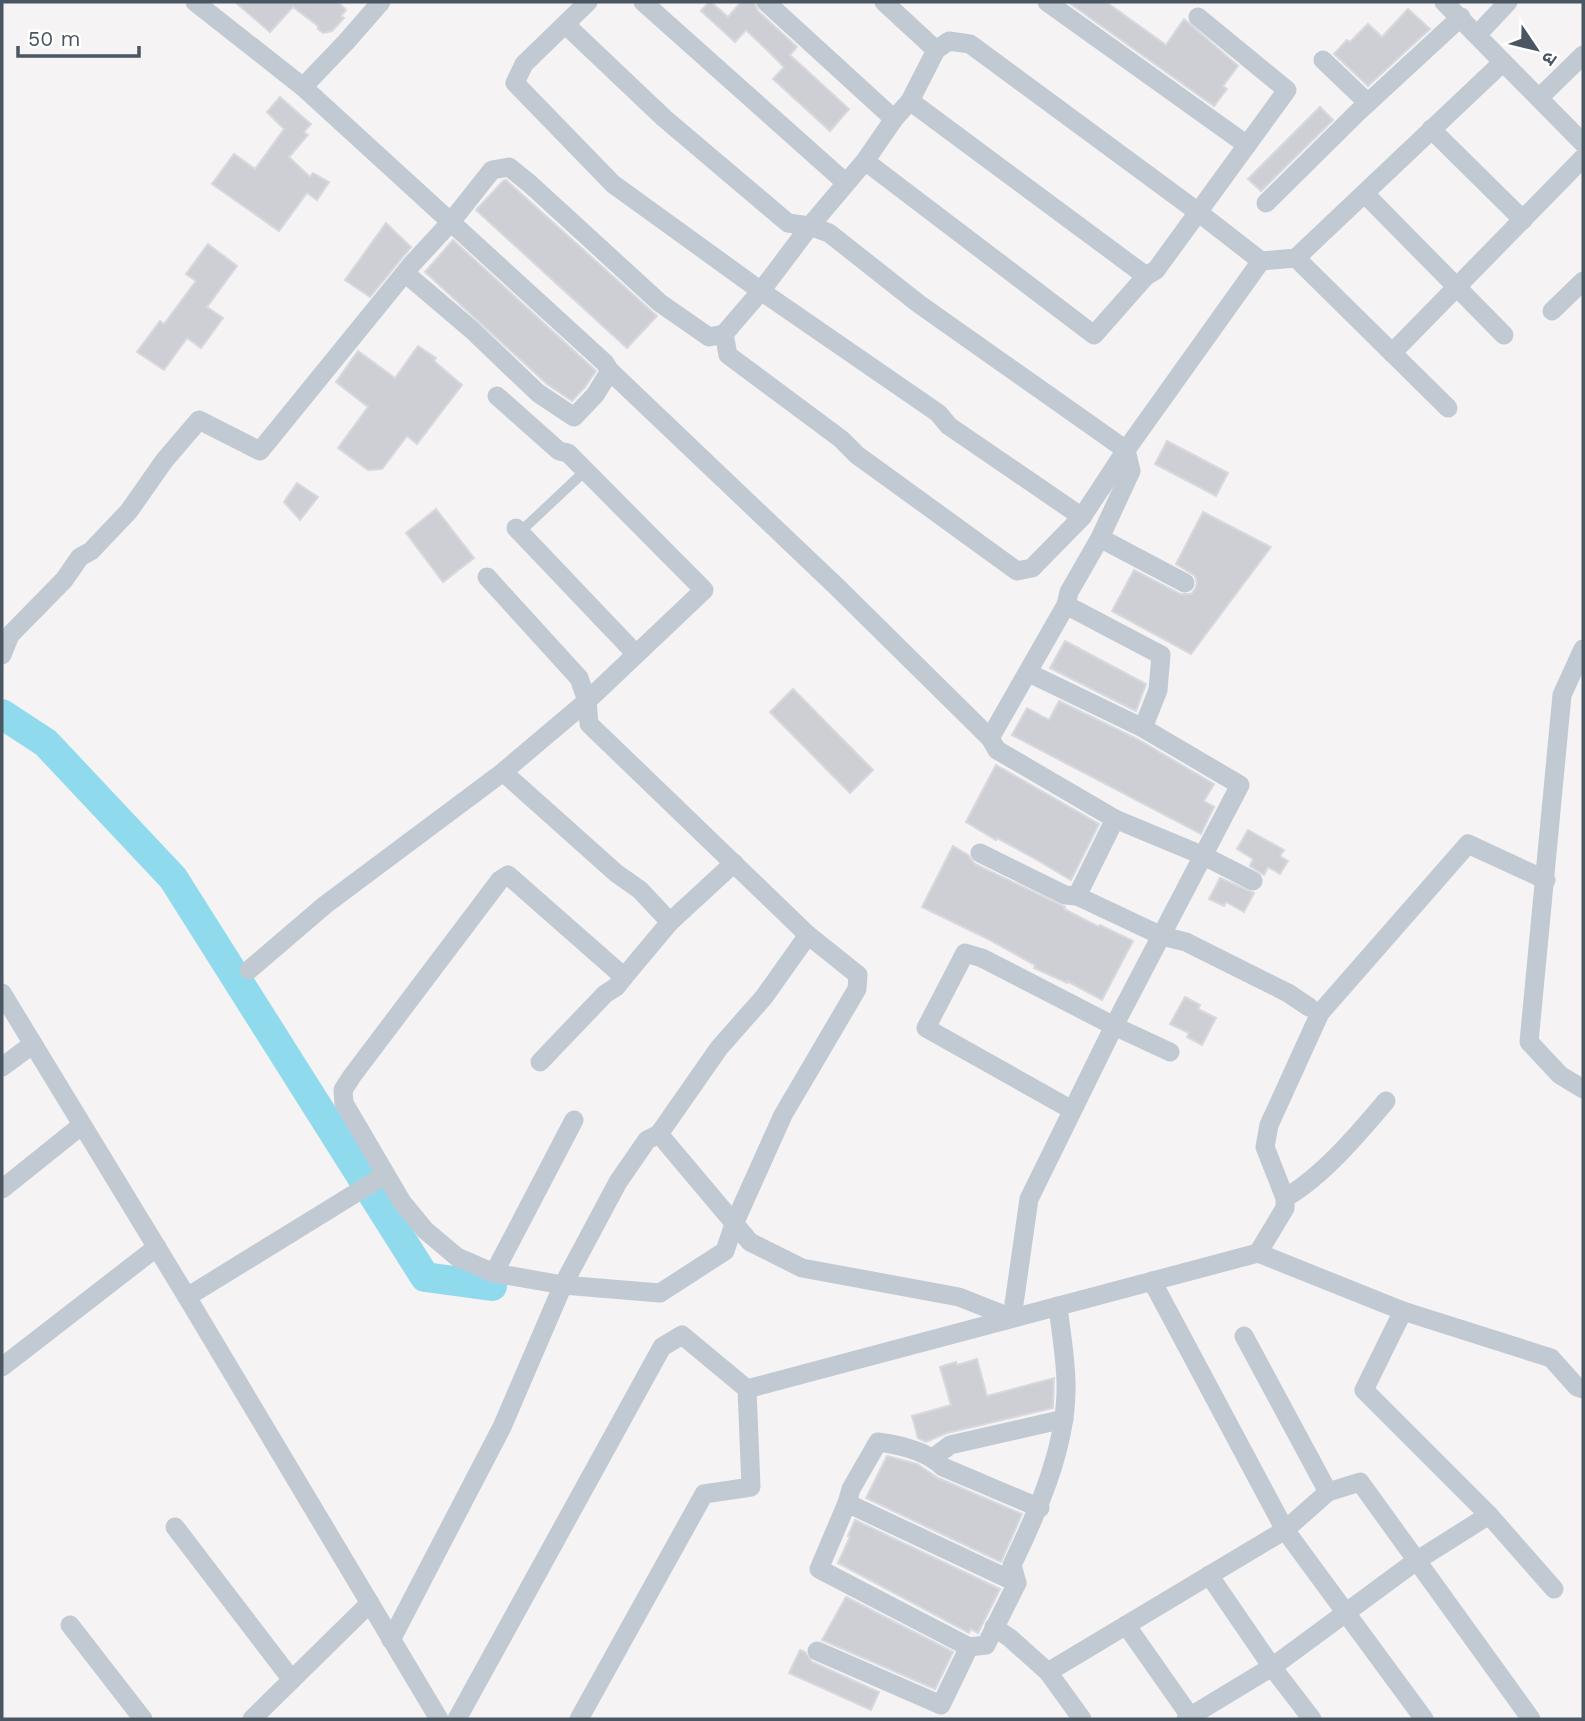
<svg xmlns="http://www.w3.org/2000/svg" width="1585" height="1721" viewBox="0 0 1585 1721" font-family="'Work Sans','Noto Sans Devanagari',sans-serif">
<style>
.lines{fill:none;stroke-linecap:round;stroke-linejoin:round}
.river{stroke:#90daee;stroke-width:30}
.building{fill:#cdcfd5;stroke:#d7d9de;stroke-width:2}
.lane{stroke:#c1cad2;stroke-width:10}
.street{stroke:#c1cad2;stroke-width:19}
</style>
<rect width="100%" height="100%" fill="#f5f3f3"/>
<g class="lines">
<path class="river" d="M 2,714 L 46,743 L 173,878 L 425,1277 L 492,1286"/>
</g>
<g class="building">
<path d="M 235,2 L 338,2 L 346,10 L 341,16 L 344,18 L 332,31 L 323,33 L 318,29 L 318,26 L 293,7 L 270,32 Z"/>
<path d="M 709,2 L 711,2 L 728,17 L 741,2 L 754,2 L 758,11 L 797,47 L 790,55 L 849,109 L 830,131 L 773,79 L 784,67 L 767,50 L 746,30 L 735,42 L 701,11 Z"/>
<path d="M 1068,2 L 1106,2 L 1166,45 L 1184,19 L 1238,66 L 1223,86 L 1227,89 L 1214,106 Z"/>
<path d="M 1408,9 L 1430,29 L 1368,86 L 1334,54 L 1347,40 L 1350,42 L 1368,24 L 1382,37 Z"/>
<path d="M 280,97 L 311,124 L 304,132 L 308,135 L 289,157 L 310,177 L 313,173 L 329,182 L 317,200 L 307,193 L 279,231 L 212,184 L 234,154 L 255,169 L 284,129 L 267,112 Z"/>
<path d="M 1320,107 L 1333,120 L 1261,191 L 1248,179 Z"/>
<path d="M 506,180 L 657,316 L 627,348 L 476,210 L 503,181 Z"/>
<path d="M 386,223 L 411,247 L 370,297 L 345,280 Z"/>
<path d="M 453,240 L 596,371 L 585,387 L 572,401 L 547,384 L 425,272 Z"/>
<path d="M 208,244 L 237,266 L 207,307 L 223,318 L 201,348 L 187,338 L 164,370 L 137,352 L 160,321 L 164,324 L 196,281 L 186,274 Z"/>
<path d="M 418,346 L 436,358 L 434,361 L 462,385 L 417,444 L 407,436 L 382,469 L 368,470 L 338,448 L 368,407 L 336,382 L 358,351 L 395,378 Z"/>
<path d="M 1167,441 L 1228,473 L 1216,496 L 1155,464 Z"/>
<path d="M 297,483 L 318,497 L 300,520 L 284,502 Z"/>
<path d="M 436,509 L 474,558 L 443,582 L 406,533 Z"/>
<path d="M 1203,512 L 1271,547 L 1191,654 L 1112,611 L 1134,570 L 1180,594 L 1191,594 L 1195,589 L 1197,583 L 1195,576 L 1176,564 Z"/>
<path d="M 1065,641 L 1146,684 L 1136,711 L 1050,668 Z"/>
<path d="M 793,689 L 873,770 L 850,793 L 770,712 Z"/>
<path d="M 1059,701 L 1137,739 L 1214,784 L 1204,801 L 1214,807 L 1201,834 L 1012,735 L 1027,708 L 1049,720 Z"/>
<path d="M 996,765 L 1099,824 L 1071,880 L 1032,857 L 997,838 L 996,840 L 966,822 Z"/>
<path d="M 1248,830 L 1284,850 L 1280,856 L 1288,861 L 1280,874 L 1268,867 L 1264,875 L 1250,866 L 1253,859 L 1237,849 Z"/>
<path d="M 953,846 L 968,855 L 975,864 L 1065,907 L 1064,909 L 1099,927 L 1100,925 L 1133,941 L 1102,1000 L 1067,981 L 1067,983 L 1034,968 L 1035,965 L 988,939 L 922,907 Z"/>
<path d="M 1220,878 L 1254,893 L 1244,912 L 1226,902 L 1224,906 L 1209,899 Z"/>
<path d="M 1185,997 L 1200,1005 L 1198,1009 L 1216,1018 L 1202,1045 L 1187,1037 L 1189,1033 L 1170,1024 Z"/>
<path d="M 977,1359 L 987,1396 L 1054,1378 L 1053,1408 L 947,1433 L 926,1442 L 918,1438 L 912,1416 L 951,1405 L 940,1367 L 956,1362 L 957,1365 Z"/>
<path d="M 887,1456 L 917,1464 L 938,1478 L 1022,1514 L 1001,1562 L 866,1498 Z"/>
<path d="M 855,1520 L 1000,1589 L 978,1633 L 971,1629 L 969,1633 L 838,1563 L 850,1537 L 848,1536 Z"/>
<path d="M 846,1597 L 953,1652 L 935,1689 L 822,1640 Z"/>
<path d="M 800,1650 L 805,1652 L 812,1662 L 879,1692 L 871,1710 L 789,1673 Z"/>
</g>
<g class="lines">
<path class="lane" d="M 520,532 L 585,471"/>
<g class="street">
<path d="M 195,2 L 303,87 L 605,363 L 610,371 L 837,587 L 990,738 L 997,750 L 1115,819 L 1204,856 L 1253,881"/>
<path d="M 643,2 L 846,183"/>
<path d="M 766,2 L 894,119"/>
<path d="M 884,2 L 936,50"/>
<path d="M 1047,2 L 1247,145"/>
<path d="M 1444,2 L 1503,62"/>
<path d="M 566,25 L 664,118 L 788,223 L 810,226 L 829,233 L 919,304 L 1126,450 L 1131,471 L 1100,538 L 1069,592 L 1066,605 L 990,738"/>
<path d="M 1477,35 L 1508,2"/>
<path d="M 1323,60 L 1368,103"/>
<path d="M 303,87 L 346,42 L 381,2"/>
<path d="M 1539,98 L 1583,55"/>
<path d="M 910,101 L 1146,276"/>
<path d="M 1431,129 L 1523,220"/>
<path d="M 865,161 L 1094,335 L 1146,276 L 1156,270 L 1287,90 L 1198,17"/>
<path d="M 1365,194 L 1504,335"/>
<path d="M 1266,203 L 1358,112 L 1461,17"/>
<path d="M 1296,258 L 1448,408"/>
<path d="M 1261,261 L 1296,258 L 1503,62 L 1583,143"/>
<path d="M 405,273 L 472,330 L 538,393 L 574,417 L 595,395 L 610,371"/>
<path d="M 1552,311 L 1583,281"/>
<path d="M 724,334 L 728,355 L 841,439 L 857,455 L 1017,571 L 1032,568 L 1082,517"/>
<path d="M 1392,353 L 1583,158"/>
<path d="M 516,528 L 635,653"/>
<path d="M 1100,538 L 1185,583"/>
<path d="M 487,577 L 579,678 L 587,701 L 589,724 L 808,935 L 858,975 L 857,989 L 783,1115 L 734,1224 L 725,1251 L 660,1293 L 563,1285 L 494,1273 L 457,1257 L 425,1230 L 402,1202 L 344,1103 L 343,1090 L 352,1076 L 500,880 L 508,875 L 624,977 L 616,987 L 605,994 L 540,1062"/>
<path d="M 1066,605 L 1161,655 L 1158,690 L 1143,728"/>
<path d="M 1583,649 L 1562,695 L 1529,1042 L 1560,1075 L 1583,1089"/>
<path d="M 2,655 L 10,635 L 64,580 L 80,557 L 91,551 L 129,511 L 164,461 L 199,420 L 260,451 L 412,264 L 450,223 L 492,170 L 509,167 L 530,184 L 660,303 L 709,337 L 724,334 L 761,291 L 810,226 L 865,161 L 894,119 L 910,101 L 936,50 L 949,41 L 970,44 L 1198,212 L 1261,261 L 1126,450 L 1082,517 L 949,426 L 938,413 L 761,291 L 613,184 L 515,83 L 524,64 L 588,2"/>
<path d="M 503,772 L 616,873 L 640,890 L 670,922"/>
<path d="M 980,853 L 1065,895 L 1077,896 L 1162,936 L 1186,942 L 1288,993 L 1309,1007"/>
<path d="M 1077,896 L 1115,819"/>
<path d="M 249,970 L 325,905 L 503,772 L 587,701 L 704,590 L 568,453 L 559,451 L 497,396"/>
<path d="M 624,977 L 670,922 L 734,863"/>
<path d="M 2,993 L 187,1297 L 439,1719"/>
<path d="M 2,1067 L 33,1044"/>
<path d="M 1072,1110 L 926,1028 L 965,953 L 982,958 L 1114,1026 L 1170,1052"/>
<path d="M 659,1134 L 750,1242 L 802,1268 L 959,1297 L 1012,1318 L 1029,1199 L 1114,1026 L 1240,785 L 1143,728 L 1029,673"/>
<path d="M 2,1189 L 82,1125"/>
<path d="M 1285,1198 C 1323,1176 1358,1134 1386,1101"/>
<path d="M 1258,1253 L 1285,1208 L 1285,1198 L 1265,1147 L 1269,1125 L 1320,1013 L 1468,844 L 1546,880"/>
<path d="M 494,1273 L 574,1120"/>
<path d="M 1152,1281 L 1285,1530 L 1424,1719"/>
<path d="M 187,1297 L 385,1175"/>
<path d="M 1403,1311 L 1364,1390 L 1489,1515 L 1554,1589"/>
<path d="M 1244,1336 L 1328,1492"/>
<path d="M 2,1367 L 157,1247"/>
<path d="M 933,1458 L 950,1445 L 1064,1419"/>
<path d="M 847,1503 L 1017,1583"/>
<path d="M 175,1527 L 292,1680"/>
<path d="M 1209,1575 L 1272,1667 L 1312,1719"/>
<path d="M 70,1625 L 143,1719"/>
<path d="M 1126,1625 L 1192,1719"/>
<path d="M 994,1627 L 1010,1638 L 1048,1672"/>
<path d="M 391,1640 L 502,1427 L 563,1285 L 618,1182 L 647,1140 L 659,1134 L 719,1048 L 764,997 L 808,935"/>
<path d="M 969,1647 L 819,1569 L 847,1503 L 851,1489 L 878,1442 C 901,1445 927,1451 943,1467 L 1040,1508"/>
<path d="M 817,1651 L 941,1705 L 969,1647 L 986,1645 L 1017,1583 L 1012,1565 C 1037,1513 1065,1450 1066,1392 C 1067,1364 1061,1334 1058,1306"/>
<path d="M 252,1719 L 370,1603"/>
<path d="M 457,1719 L 662,1347 L 682,1335 L 747,1389"/>
<path d="M 579,1719 L 704,1494 L 751,1487 L 747,1389 L 1258,1253 L 1403,1311 L 1551,1358 L 1577,1387 L 1583,1389"/>
<path d="M 1082,1719 L 1048,1672 L 1285,1530 L 1328,1492 L 1360,1482 L 1531,1719"/>
<path d="M 1186,1719 L 1272,1667 L 1416,1561 L 1489,1515"/>
</g>
</g>
<rect width="1585" height="1721" fill="none" stroke="#4a5661" stroke-width="7"/>
<g transform="translate(1536 49) rotate(125)" stroke="#ffffff" stroke-width="5" paint-order="stroke">
<path d="M0-5L12 26L0 18L-12 26Z" fill="#4a5661"/>
<text y="-10" font-size="19" font-weight="bold" text-anchor="middle" fill="#4a5661">उ</text>
</g>
<path d="M18 46v10h121v-10" fill="none" stroke="#4a5661" stroke-width="3.5"/>
<text x="28" y="46" font-size="21" fill="#4a5661" stroke="#ffffff" stroke-width="5" paint-order="stroke">50 m</text>
</svg>
